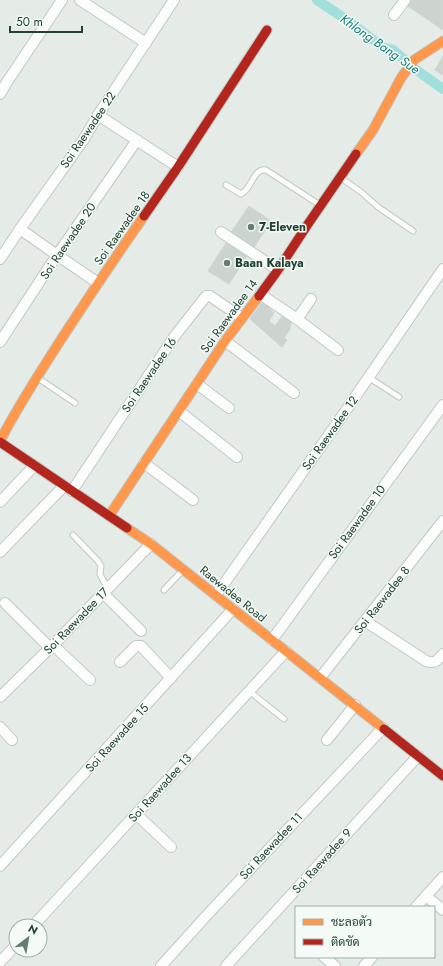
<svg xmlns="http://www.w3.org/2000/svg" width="443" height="966" viewBox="0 0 443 966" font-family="Jost,Sarabun,sans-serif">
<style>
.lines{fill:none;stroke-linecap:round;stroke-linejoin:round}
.canal{stroke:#a1dfda;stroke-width:10}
.building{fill:#cdd4d0;stroke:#ced4d0}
.lane-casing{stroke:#c2c8c4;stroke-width:7}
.street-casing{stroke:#c2c8c4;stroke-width:12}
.slow-casing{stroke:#bec7c3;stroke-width:11}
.jam-casing{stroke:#bec7c3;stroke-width:11}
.lane{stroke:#fbfcfb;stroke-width:5}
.street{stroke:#fbfcfb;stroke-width:10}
.slow{stroke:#ff974d;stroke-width:9}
.jam{stroke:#b3261e;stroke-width:9}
.poi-dot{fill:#657d71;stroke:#f4faf5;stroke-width:1.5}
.labels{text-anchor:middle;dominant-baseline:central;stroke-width:3;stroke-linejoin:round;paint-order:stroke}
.street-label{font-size:12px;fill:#204232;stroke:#f4faf5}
.poi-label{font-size:12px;font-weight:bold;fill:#204232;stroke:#f4faf5;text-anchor:start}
.water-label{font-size:13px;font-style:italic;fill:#127f7b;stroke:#f4faf5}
</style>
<rect width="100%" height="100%" fill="#e5ebe7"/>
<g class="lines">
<path class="canal" d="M 317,0 L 344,18 L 384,48 L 393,50 L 419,72 L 443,89"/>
</g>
<g class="building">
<path d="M 412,0 L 443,0 L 443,30 L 408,6 Z"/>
<path d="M 443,56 L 443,75 L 435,70 Z"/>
<path d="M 249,206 L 271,221 L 253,249 L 230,234 Z"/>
<path d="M 226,243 L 247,256 L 229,284 L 208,271 Z"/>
<path d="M 263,301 L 270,307 L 269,308 L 274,313 L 269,321 L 275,326 L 283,315 L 291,322 L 290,329 L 284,338 L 287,340 L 282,347 L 250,319 Z"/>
</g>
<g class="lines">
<g class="lane-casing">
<g id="lane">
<path d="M 341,178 L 361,192 L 378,207 L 413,231"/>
<path d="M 226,185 L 241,194 C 252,189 253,168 266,170 L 320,205"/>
<path d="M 368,377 L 399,397"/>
<path d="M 38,378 L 75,403"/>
<path d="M 73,535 L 98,561 L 101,566 L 100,574 L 104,582 L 108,588"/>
<path d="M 164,590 L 183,570"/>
<path d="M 249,691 L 284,719"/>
</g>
</g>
<g class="street-casing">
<g id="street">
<path d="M 80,0 L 146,43"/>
<path d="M 394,15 L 405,0"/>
<path d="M 0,94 L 7,82 L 62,0"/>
<path d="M 98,115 L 178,167"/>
<path d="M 20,229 L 57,255 L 98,283"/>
<path d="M 221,232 L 278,270"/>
<path d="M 0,259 L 20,229 L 84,139 L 98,115 L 174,0"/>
<path d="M 260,294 L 297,319 L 338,350"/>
<path d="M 297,319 L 311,299"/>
<path d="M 225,341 L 294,393"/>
<path d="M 0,342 L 57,255 L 137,140"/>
<path d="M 197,384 L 229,408"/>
<path d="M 179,411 L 237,457"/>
<path d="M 144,463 L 193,500"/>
<path d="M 72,491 L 174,337 L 206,296 L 210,296 L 242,318"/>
<path d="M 0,502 L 34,466"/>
<path d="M 0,552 L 64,486"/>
<path d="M 103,593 L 141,631"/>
<path d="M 216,595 L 340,419 L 443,269"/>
<path d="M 5,603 L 50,648"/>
<path d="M 365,621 L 426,661 C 435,664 437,661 443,654"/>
<path d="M 272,640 L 443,405"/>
<path d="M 53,645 L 90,680"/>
<path d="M 120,662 L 136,646 L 141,646 L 171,678"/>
<path d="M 320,678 L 443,521"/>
<path d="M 0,697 L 53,645 L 151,544"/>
<path d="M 0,727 L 12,740"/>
<path d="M 327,740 L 355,705"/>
<path d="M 136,814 L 171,847"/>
<path d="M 0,866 L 233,609"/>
<path d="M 426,896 L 443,910"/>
<path d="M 416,907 L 443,877"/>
<path d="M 33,926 L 286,651"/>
<path d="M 324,957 L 335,966"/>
<path d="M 0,962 L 16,945"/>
<path d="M 161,966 L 207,915 L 383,728"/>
<path d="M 226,966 L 418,756"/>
<path d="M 364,966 L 372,957"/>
</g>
</g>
<g class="slow-casing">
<g id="slow">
<path d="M 356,154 L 373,130 L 401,78 L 414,60 L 443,41"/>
<path d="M 0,441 C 19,404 42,369 64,335 C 90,295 117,255 144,216"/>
<path d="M 109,516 L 225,341 L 259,296"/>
<path d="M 127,528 L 151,544 L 384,729"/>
</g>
</g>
<g class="jam-casing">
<g id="jam">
<path d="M 144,216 L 178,167 L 267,30"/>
<path d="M 259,296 L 278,270 L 308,224 L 356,154"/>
<path d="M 0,442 L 127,528"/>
<path d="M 384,729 L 443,776"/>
</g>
</g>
<use href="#lane" class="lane"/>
<use href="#street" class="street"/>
<use href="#slow" class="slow"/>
<use href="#jam" class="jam"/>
</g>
<g class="poi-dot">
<circle cx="251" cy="227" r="4"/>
<circle cx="227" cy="263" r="4"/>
</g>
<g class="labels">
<g class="street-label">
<text transform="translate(88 130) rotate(-56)">Soi Raewadee 22</text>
<text transform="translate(122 228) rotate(-55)">Soi Raewadee 18</text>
<text transform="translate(68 241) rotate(-56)">Soi Raewadee 20</text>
<text transform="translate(229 316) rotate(-54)">Soi Raewadee 14</text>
<text transform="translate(149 375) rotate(-56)">Soi Raewadee 16</text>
<text transform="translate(330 433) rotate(-55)">Soi Raewadee 12</text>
<text transform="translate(357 522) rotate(-54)">Soi Raewadee 10</text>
<text transform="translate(233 594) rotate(39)">Raewadee Road</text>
<text transform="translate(382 600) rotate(-52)">Soi Raewadee 8</text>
<text transform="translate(76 621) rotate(-46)">Soi Raewadee 17</text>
<text transform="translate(117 738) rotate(-48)">Soi Raewadee 15</text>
<text transform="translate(160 788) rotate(-48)">Soi Raewadee 13</text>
<text transform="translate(271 846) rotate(-47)">Soi Raewadee 11</text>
<text transform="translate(322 861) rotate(-48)">Soi Raewadee 9</text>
</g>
<g class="poi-label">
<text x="259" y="227">7-Eleven</text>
<text x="235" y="263">Baan Kalaya</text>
</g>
<g class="water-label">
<text transform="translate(380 44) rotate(35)">Khlong Bang Sue</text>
</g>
</g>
<rect x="295" y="906" width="140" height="52" fill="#f4faf5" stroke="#9fb0a7"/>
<rect x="303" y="919" width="20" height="6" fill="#ff974d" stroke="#9fb0a7"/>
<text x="331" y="926" font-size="12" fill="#204232">ชะลอตัว</text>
<rect x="303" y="939" width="20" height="6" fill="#b3261e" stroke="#9fb0a7"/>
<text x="331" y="946" font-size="12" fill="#204232">ติดขัด</text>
<g transform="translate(28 938) rotate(31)"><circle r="19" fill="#f4faf5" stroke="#9fb0a7"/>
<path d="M0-3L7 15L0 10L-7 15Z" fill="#657d71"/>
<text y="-6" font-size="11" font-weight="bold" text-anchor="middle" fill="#204232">N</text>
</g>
<path d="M10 26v6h72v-6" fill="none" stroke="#204232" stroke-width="2"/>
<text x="16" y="26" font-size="12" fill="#204232" stroke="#f4faf5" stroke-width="3" paint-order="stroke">50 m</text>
</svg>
